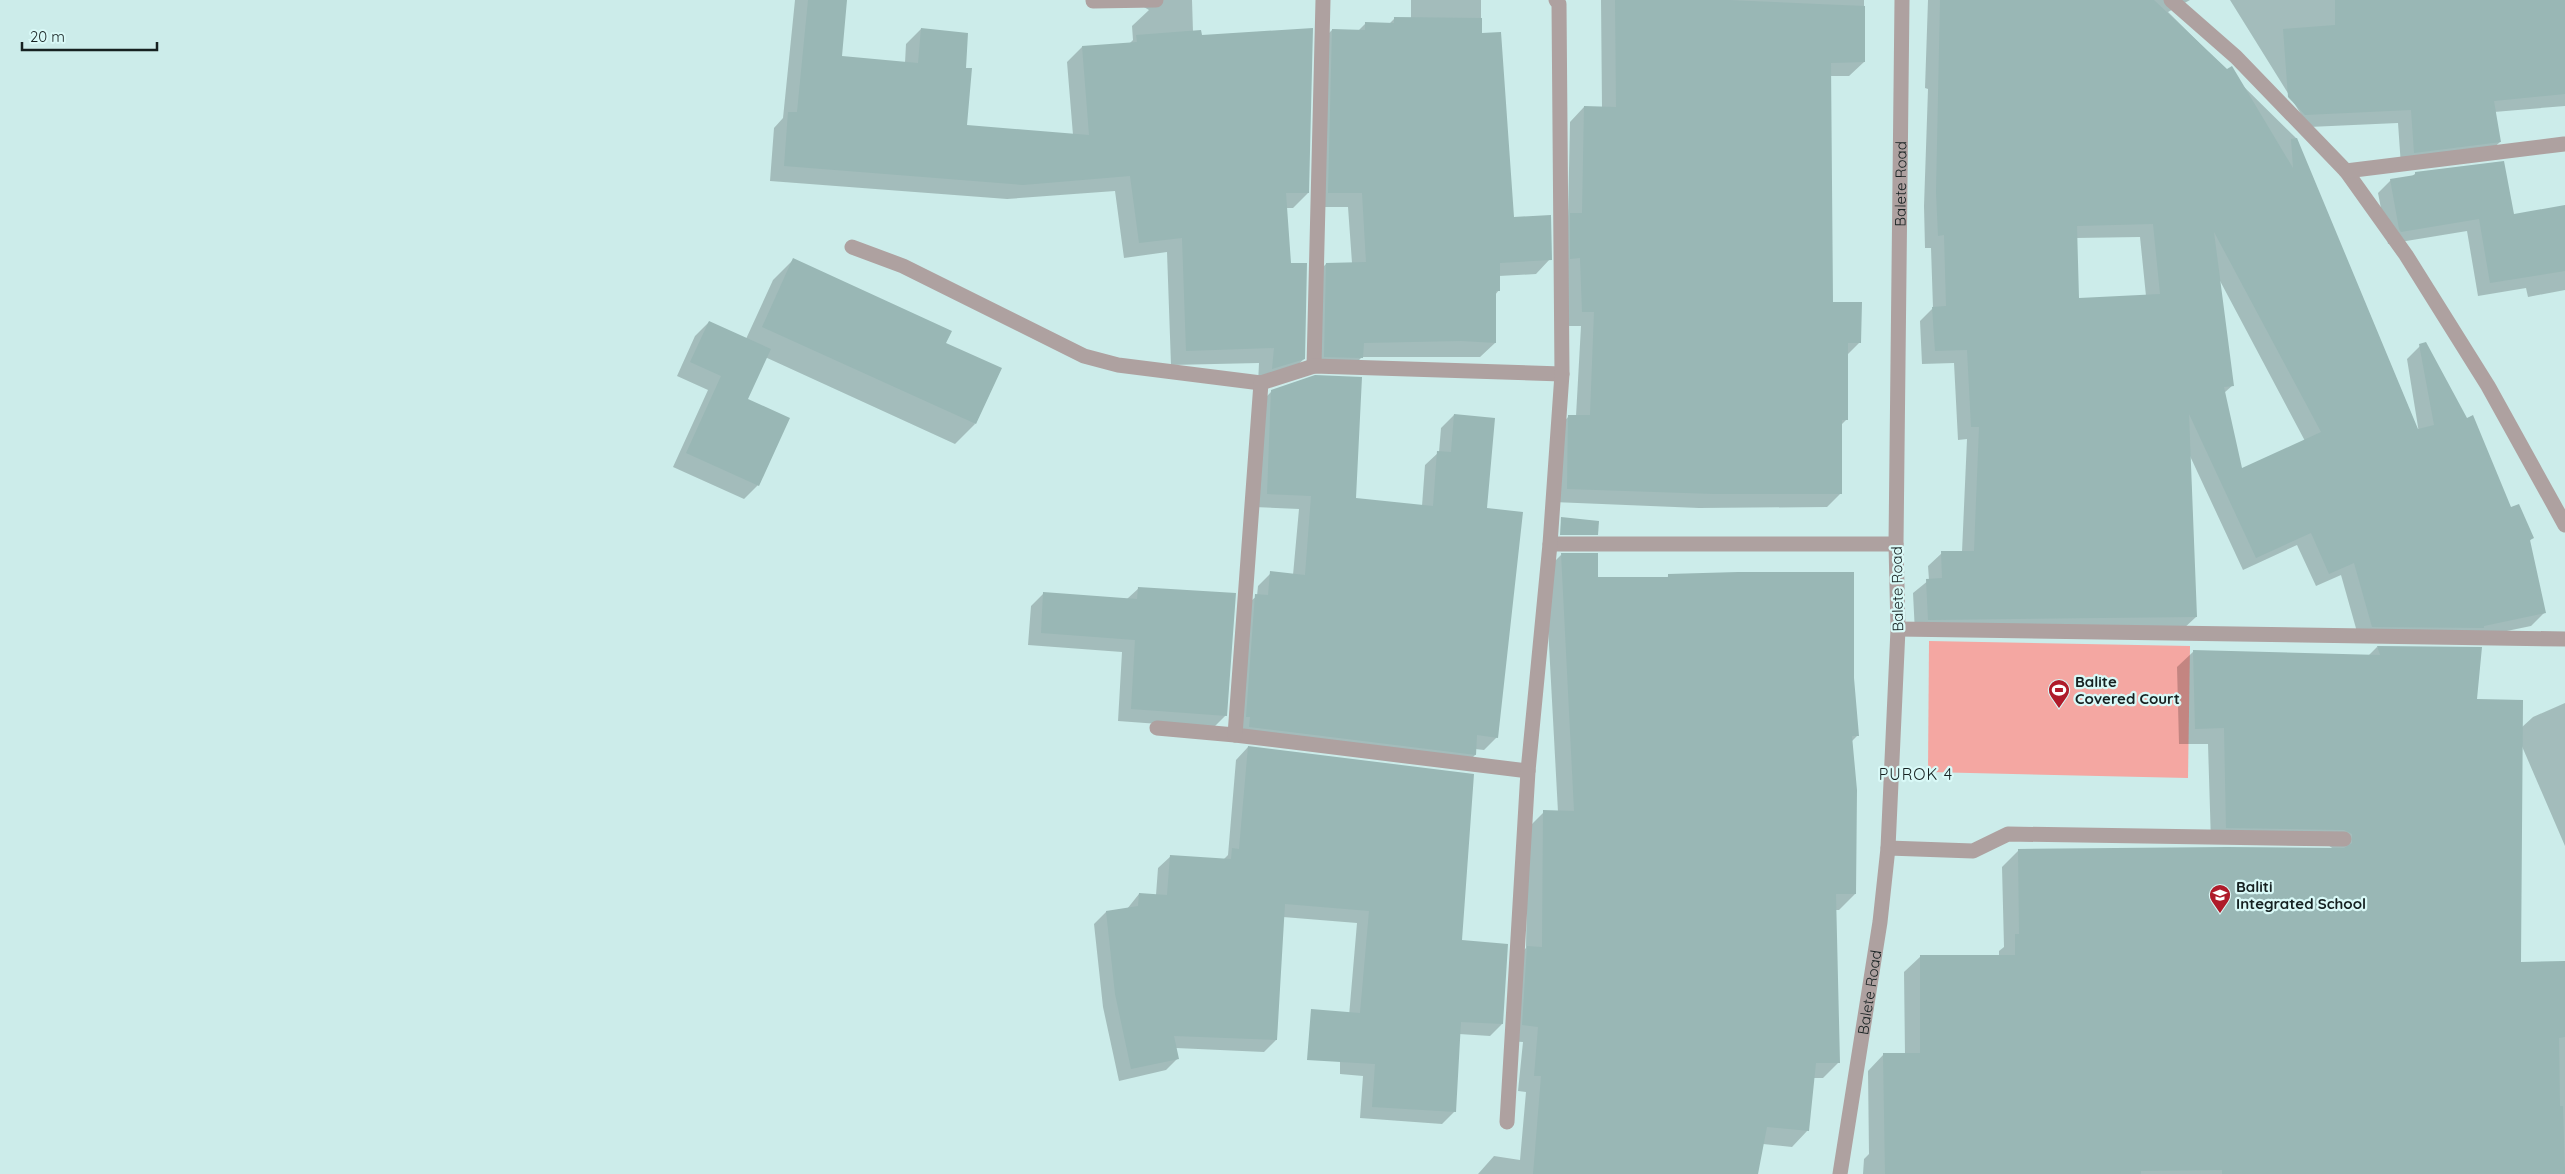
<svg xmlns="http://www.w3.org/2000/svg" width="2565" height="1174" viewBox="0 0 2565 1174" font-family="Quicksand,sans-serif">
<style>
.green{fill:#f4a7a2}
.shadow{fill:#0003;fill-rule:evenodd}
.building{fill:#99b7b5;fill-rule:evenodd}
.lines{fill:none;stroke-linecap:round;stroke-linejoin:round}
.minor{stroke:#aea1a0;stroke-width:15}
.labels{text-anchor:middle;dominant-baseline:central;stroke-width:4.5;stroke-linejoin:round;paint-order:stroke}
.street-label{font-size:15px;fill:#162121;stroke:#d9f9f7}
.poi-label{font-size:15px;font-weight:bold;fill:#162121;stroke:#d9f9f7;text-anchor:start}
.neighbourhood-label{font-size:16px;letter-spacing:1px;fill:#162121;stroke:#d9f9f7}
</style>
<rect width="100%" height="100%" fill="#ccecea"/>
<path class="green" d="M 1929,641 L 2190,646 L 2188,778 L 1928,772 Z"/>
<g class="shadow">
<path d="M 795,0 L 846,0 L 841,57 L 905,63 L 906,44 L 921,29 L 964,69 L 965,127 L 1073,135 L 1067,62 L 1082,47 L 1129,44 L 1133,40 L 1132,26 L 1149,10 L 1132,0 L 1192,0 L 1193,32 L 1200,36 L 1308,193 L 1293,208 L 1286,208 L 1290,264 L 1304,359 L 1288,374 L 1258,384 L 1259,363 L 1171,365 L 1167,252 L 1124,258 L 1115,191 L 1007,199 L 770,181 L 774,128 L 783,118 Z"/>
<path d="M 1411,0 L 1481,0 L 1481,34 L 1513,218 L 1550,259 L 1536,274 L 1499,276 L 1499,290 L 1495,295 L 1495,343 L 1480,357 L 1362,357 L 1347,372 L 1310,371 L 1312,278 L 1326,264 L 1352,263 L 1348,207 L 1314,207 L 1318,44 L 1332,30 L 1358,31 L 1366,23 L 1389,24 L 1394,19 L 1411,19 Z"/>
<path d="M 1601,0 L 1864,0 L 1864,62 L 1849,76 L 1830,76 L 1832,303 L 1860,342 L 1847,355 L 1847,419 L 1840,426 L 1841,493 L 1827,507 L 1699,508 L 1553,502 L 1555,431 L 1569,416 L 1576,416 L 1581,326 L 1568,326 L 1556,229 L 1568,217 L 1570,122 L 1584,107 L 1602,108 Z"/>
<path d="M 1928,0 L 2190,0 L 2168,12 L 2296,138 L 2419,433 L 2407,359 L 2420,346 L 2511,509 L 2532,538 L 2529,542 L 2544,613 L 2531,626 L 2473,638 L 2359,639 L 2341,575 L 2316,586 L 2297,545 L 2243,570 L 2190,456 L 2196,617 L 2182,630 L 1915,633 L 1913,593 L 1929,580 L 1928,566 L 1942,553 L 1962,552 L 1967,439 L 1958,440 L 1954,363 L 1922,364 L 1920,321 L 1933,308 L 1931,248 L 1925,248 L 1924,206 L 1928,89 L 1925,88 ZM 2140,237 L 2146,296 L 2078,300 L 2076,238 ZM 2219,279 L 2305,441 L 2241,470 L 2224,393 L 2233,385 Z"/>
<path d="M 2230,0 L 2565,0 L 2565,106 L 2494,112 L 2500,142 L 2486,155 L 2401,166 L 2398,123 L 2309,127 Z"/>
<path d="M 2416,173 L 2513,216 L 2565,206 L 2565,290 L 2528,297 L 2526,288 L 2478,296 L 2467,231 L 2388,244 L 2378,193 L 2391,180 L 2411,177 Z"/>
<path d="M 793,260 L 945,344 L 975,424 L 955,444 L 765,357 L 746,400 L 758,485 L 744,499 L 673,467 L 708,390 L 677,376 L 695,336 L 709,322 L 746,339 L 773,280 Z"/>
<path d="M 1272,391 L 1355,499 L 1422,506 L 1425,465 L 1439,452 L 1441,428 L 1454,415 L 1486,510 L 1497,737 L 1484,750 L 1475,749 L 1475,755 L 1462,768 L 1237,740 L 1242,608 L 1257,596 L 1258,586 L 1271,573 L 1293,575 L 1299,509 L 1254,507 L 1259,404 Z"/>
<path d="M 1561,555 L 1596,579 L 1666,578 L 1669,576 L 1853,678 L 1858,735 L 1852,741 L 1855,894 L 1839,910 L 1835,910 L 1839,1062 L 1823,1078 L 1813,1078 L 1808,1130 L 1792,1147 L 1763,1144 L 1757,1174 L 1478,1174 L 1494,1156 L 1520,1160 L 1526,1092 L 1518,1091 L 1523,1042 L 1507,1041 L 1511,963 L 1526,948 L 1528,828 L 1544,812 L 1558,812 L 1545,571 Z"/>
<path d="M 1139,588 L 1226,715 L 1213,728 L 1118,721 L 1122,652 L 1028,645 L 1031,606 L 1044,593 L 1127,599 Z"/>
<path d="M 2377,647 L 2476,700 L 2521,728 L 2533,717 L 2565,703 L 2565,846 L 2521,744 L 2520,963 L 2565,962 L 2565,1174 L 1863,1174 L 1864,1159 L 1869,1154 L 1868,1071 L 1884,1054 L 1905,1054 L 1904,972 L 1921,956 L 1999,956 L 1999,951 L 2004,947 L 2002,867 L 2018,851 L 2335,850 L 2328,845 L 2211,843 L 2208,744 L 2179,744 L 2177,667 L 2194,651 L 2368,656 Z"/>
<path d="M 1248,747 L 1460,941 L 1502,1024 L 1490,1036 L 1459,1034 L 1455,1111 L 1442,1124 L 1360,1118 L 1363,1076 L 1340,1074 L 1340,1026 L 1349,1016 L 1357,923 L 1283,917 L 1276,1040 L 1264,1052 L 1176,1048 L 1178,1058 L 1166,1070 L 1119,1081 L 1103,1007 L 1094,924 L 1106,912 L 1127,909 L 1139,894 L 1156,895 L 1158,868 L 1171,856 L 1223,860 L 1228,855 L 1236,760 Z"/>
</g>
<g class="building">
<path d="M 808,0 L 847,0 L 842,56 L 918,63 L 921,28 L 968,33 L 966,68 L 972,68 L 967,125 L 1089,135 L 1082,46 L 1137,42 L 1136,35 L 1201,30 L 1202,35 L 1313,28 L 1309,193 L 1286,193 L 1291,263 L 1307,263 L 1305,359 L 1272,369 L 1274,348 L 1186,351 L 1182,238 L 1139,243 L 1130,176 L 1023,185 L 784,166 L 788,112 L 797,112 Z"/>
<path d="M 1615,0 L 1728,0 L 1865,6 L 1865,62 L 1831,63 L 1833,302 L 1862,302 L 1861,343 L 1848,343 L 1848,420 L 1842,420 L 1842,494 L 1714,494 L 1567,489 L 1568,415 L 1590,415 L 1594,312 L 1582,312 L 1580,258 L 1570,259 L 1570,213 L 1582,213 L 1584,106 L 1616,107 Z"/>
<path d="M 1940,0 L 2154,0 L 2227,69 L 2232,66 L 2293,168 L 2291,139 L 2297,138 L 2418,429 L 2434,425 L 2419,344 L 2426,342 L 2467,418 L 2473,415 L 2511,507 L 2519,504 L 2534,538 L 2530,540 L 2546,613 L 2484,626 L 2484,628 L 2372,627 L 2354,563 L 2329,574 L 2311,533 L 2256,558 L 2189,414 L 2197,617 L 1928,620 L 1926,579 L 1942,578 L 1941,551 L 1974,551 L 1979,427 L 1971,427 L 1967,350 L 1935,351 L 1932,307 L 1946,306 L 1944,235 L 1938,236 L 1936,192 ZM 2153,224 L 2160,294 L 2079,298 L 2077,226 ZM 2214,232 L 2321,432 L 2242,468 L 2224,387 L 2234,386 Z"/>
<path d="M 2335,0 L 2565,0 L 2565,94 L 2494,101 L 2501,142 L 2414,153 L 2411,110 L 2305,115 L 2288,97 L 2283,29 L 2335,25 Z"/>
<path d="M 1394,17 L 1482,18 L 1482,33 L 1501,32 L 1514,217 L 1551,215 L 1552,260 L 1500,263 L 1500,291 L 1496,291 L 1496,343 L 1461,341 L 1364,343 L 1363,358 L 1324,357 L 1326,263 L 1366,262 L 1362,193 L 1328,193 L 1332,29 L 1365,30 L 1365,22 L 1394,23 Z"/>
<path d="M 2504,161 L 2514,214 L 2565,205 L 2565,271 L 2490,283 L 2479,219 L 2401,232 L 2399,229 L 2390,179 L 2415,175 L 2415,172 Z"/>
<path d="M 793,258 L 952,331 L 946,343 L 1002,368 L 976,424 L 762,327 Z"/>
<path d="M 709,321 L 771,349 L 748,399 L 790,418 L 759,486 L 686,453 L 721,376 L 690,362 Z"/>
<path d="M 1315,375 L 1362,377 L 1356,498 L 1433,506 L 1437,451 L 1451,452 L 1454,414 L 1495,418 L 1487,508 L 1523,512 L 1498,738 L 1477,735 L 1476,755 L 1249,727 L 1250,717 L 1246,717 L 1255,594 L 1268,595 L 1270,571 L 1305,575 L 1311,496 L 1267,494 L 1271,390 Z"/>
<path d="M 1561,517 L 1599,521 L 1598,535 L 1560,535 Z"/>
<path d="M 1561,553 L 1598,553 L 1598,577 L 1668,577 L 1668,574 L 1738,572 L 1854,572 L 1854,678 L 1859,736 L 1852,736 L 1857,790 L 1856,894 L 1836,894 L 1840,1063 L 1816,1063 L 1809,1131 L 1767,1127 L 1758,1174 L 1533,1174 L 1541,1076 L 1534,1076 L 1538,1027 L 1522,1025 L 1527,946 L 1542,947 L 1543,810 L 1574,811 Z"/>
<path d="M 1138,587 L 1236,593 L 1227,716 L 1131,709 L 1135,640 L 1041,633 L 1043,592 L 1137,599 Z"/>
<path d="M 2377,646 L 2482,647 L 2477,699 L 2523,700 L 2521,962 L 2565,961 L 2565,1037 L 2559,1038 L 2560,1106 L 2563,1106 L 2565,1174 L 2222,1174 L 2222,1170 L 2141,1171 L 2141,1174 L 1885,1174 L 1883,1053 L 1920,1053 L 1920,955 L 2015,955 L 2015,934 L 2019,934 L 2018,849 L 2227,847 L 2344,848 L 2352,843 L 2352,834 L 2344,830 L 2226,828 L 2224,728 L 2195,729 L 2193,650 L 2380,655 Z"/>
<path d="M 1248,746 L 1474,774 L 1462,940 L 1508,944 L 1503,1024 L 1461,1022 L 1456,1112 L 1372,1107 L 1375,1064 L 1307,1060 L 1311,1009 L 1360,1013 L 1369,911 L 1285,904 L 1277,1040 L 1174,1036 L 1179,1059 L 1131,1069 L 1115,994 L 1106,911 L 1138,906 L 1139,893 L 1167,895 L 1170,855 L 1231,859 L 1232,848 L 1239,849 Z"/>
</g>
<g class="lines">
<g class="minor">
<path d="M 2171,0 L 2236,57 L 2346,171 L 2406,255 L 2488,386 L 2565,525"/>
<path d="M 1093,1 L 1156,0"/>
<path d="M 2346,171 L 2564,144"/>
<path d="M 852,247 L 903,266 L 1084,356 L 1118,365 L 1261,383"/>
<path d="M 1314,366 L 1323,0"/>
<path d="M 1550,544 L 1896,544"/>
<path d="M 1898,629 L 2565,639"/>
<path d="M 1157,728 L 1235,735 L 1528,771"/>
<path d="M 1235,735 L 1261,383 L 1314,366 L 1562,374"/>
<path d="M 1888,848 L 1973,851 L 2008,834 L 2344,839"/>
<path d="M 1507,1122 L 1528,771 L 1550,544 L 1562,374 L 1559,4 L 1556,0"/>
<path id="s1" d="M 1840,1174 L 1880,922 L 1888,848 L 1898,629 L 1896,544 L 1902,0"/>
</g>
</g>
<defs>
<g id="stadium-pin" transform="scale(1.125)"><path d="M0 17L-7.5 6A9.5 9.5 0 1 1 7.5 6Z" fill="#af1b2a" stroke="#d9f9f7"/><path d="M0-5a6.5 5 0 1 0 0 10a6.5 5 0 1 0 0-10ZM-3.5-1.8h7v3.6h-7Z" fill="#fff"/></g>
<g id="school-pin" transform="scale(1.125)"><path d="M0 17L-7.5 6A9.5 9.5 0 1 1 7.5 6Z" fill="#af1b2a" stroke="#d9f9f7"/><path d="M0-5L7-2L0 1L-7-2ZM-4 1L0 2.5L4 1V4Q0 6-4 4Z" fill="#fff"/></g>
</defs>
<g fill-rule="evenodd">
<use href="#stadium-pin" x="2059" y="690"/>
<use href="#school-pin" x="2220" y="895"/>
</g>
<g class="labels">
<g class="street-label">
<text stroke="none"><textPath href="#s1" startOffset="994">Balete Road</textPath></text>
<text transform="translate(1897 589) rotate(-91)">Balete Road</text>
<text stroke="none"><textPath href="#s1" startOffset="184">Balete Road</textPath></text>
</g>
<g class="poi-label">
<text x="2075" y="681">Balite<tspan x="2075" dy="17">Covered Court</tspan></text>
<text x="2236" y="886">Baliti<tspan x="2236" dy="17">Integrated School</tspan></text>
</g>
<g class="neighbourhood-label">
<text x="1916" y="774">PUROK 4</text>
</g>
</g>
<path d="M22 42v8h135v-8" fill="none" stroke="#162121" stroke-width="2.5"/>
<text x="30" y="42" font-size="15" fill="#162121" stroke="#d9f9f7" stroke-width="4" paint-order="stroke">20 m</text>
</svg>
